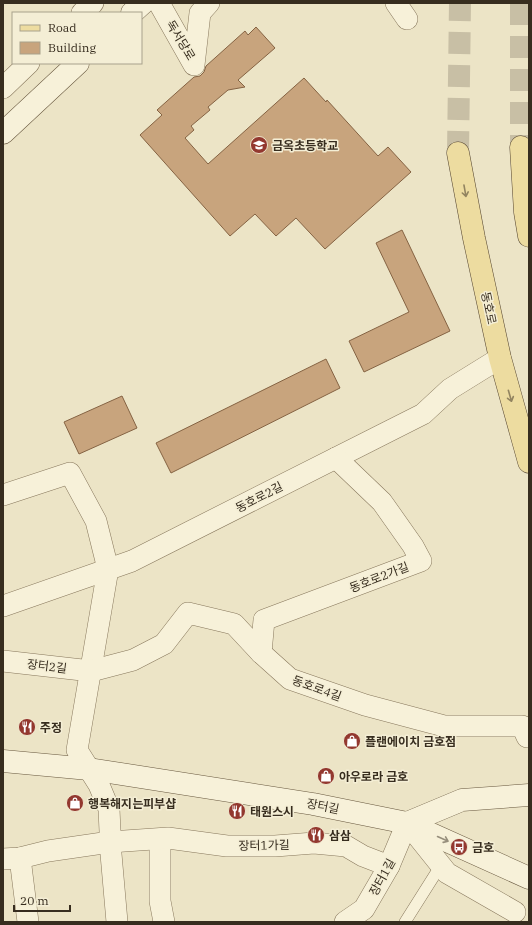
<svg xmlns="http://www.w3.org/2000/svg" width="532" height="925" viewBox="0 0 532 925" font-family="'IBM Plex Serif','Noto Sans KR',serif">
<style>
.building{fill:#c8a47d;stroke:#856343}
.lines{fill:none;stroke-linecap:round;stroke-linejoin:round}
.primary-tunnel{stroke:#c8bfa5;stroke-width:22;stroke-dasharray:22 11;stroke-linecap:butt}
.lane-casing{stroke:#87775c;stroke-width:12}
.street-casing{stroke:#87775c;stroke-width:22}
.secondary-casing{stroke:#68583f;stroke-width:23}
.primary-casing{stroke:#554530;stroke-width:23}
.lane{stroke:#f7f1d9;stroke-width:11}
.street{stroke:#f7f1d9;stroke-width:21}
.secondary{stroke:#f7f1d9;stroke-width:22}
.primary{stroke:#eddca0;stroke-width:22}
.oneway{stroke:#928460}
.oneway2{stroke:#978f7c}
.labels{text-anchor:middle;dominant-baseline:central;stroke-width:3;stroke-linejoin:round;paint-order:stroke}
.street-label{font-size:12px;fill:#372d1f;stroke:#f4eed5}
.poi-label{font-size:12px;font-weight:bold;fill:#372d1f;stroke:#f4eed5;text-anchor:start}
</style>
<rect width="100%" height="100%" fill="#ece4c6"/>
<g class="building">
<path d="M 256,27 L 275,48 L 238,80 L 245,87 L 228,90 L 208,107 L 210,110 L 191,126 L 194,130 L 185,138 L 208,164 L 304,78 L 326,102 L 327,100 L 378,156 L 388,147 L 411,172 L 325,249 L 296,218 L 276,236 L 255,214 L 230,236 L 140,135 L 162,115 L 157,110 L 194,77 L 200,76 L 204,72 L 206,66 L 245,31 L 248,35 Z"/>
<path d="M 402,230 L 450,331 L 364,372 L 349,341 L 409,312 L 376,243 Z"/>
<path d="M 326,359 L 340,388 L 171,473 L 156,443 Z"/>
<path d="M 122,396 L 137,428 L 79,454 L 64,422 Z"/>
</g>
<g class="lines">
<g class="primary-tunnel">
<path d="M 521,3 L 521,147"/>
<path d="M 458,153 L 460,3"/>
</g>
<g class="lane-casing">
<path id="lane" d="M 405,922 L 441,865"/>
</g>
<g class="street-casing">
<g id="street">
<path d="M 159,3 L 194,65 L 200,13 L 209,3"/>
<path d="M 396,3 L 407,19"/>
<path d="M 82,13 L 93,3"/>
<path d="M 3,88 L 29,63"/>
<path d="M 3,495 L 70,473 L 96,521 L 108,569 L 77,750 L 99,785 L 109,809 L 111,854 L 117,922"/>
<path d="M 3,606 L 132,561 L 423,414 L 450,389 L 500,358"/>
<path d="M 261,653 L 264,620 L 421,561 L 413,546 L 382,502 L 336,458"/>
<path d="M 3,661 L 91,671 L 133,660 L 164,644 L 188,613 L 234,624 L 261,653 L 290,679 L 365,705 L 444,726 L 522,726 L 527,737 L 529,737"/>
<path d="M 160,839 L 160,901 L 164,922"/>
<path d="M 20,858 L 28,922"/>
<path d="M 3,859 L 20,858 L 48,851 L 110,842 L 168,838 L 227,846 L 275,846 L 314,843 L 346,846 L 363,856 L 389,866"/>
<path d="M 345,922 L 364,909 L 389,866 L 407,823 L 447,873 L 515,912"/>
</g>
</g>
<g class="secondary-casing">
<g id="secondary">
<path d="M 132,13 L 143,3"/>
<path d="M 3,133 L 78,63"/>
<path d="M 3,761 L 89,769 L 313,804 L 407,823 L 529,878"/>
<path d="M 407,823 L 462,800 L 529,795"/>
</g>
</g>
<g class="primary-casing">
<g id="primary">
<path d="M 521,147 L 525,212 L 529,236"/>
<path d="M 458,153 L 474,238 L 500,358 L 529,462"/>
</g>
</g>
<use href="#lane" class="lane"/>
<use href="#street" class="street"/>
<use href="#secondary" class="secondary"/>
<use href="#primary" class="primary"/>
</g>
<defs><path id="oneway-shaft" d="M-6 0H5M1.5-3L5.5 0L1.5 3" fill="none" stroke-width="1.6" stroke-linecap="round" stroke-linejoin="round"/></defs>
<g class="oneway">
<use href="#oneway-shaft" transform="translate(465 191) rotate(80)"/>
<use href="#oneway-shaft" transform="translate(510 396) rotate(74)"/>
</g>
<use class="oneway2" href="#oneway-shaft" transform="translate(443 839) rotate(24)"/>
<defs>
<g id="school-disc" transform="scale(0.9)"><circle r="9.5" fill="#93382f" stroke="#f4eed5"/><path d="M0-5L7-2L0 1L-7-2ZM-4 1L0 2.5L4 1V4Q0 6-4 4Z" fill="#fff"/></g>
<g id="restaurant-disc" transform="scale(0.9)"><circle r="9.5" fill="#93382f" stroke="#f4eed5"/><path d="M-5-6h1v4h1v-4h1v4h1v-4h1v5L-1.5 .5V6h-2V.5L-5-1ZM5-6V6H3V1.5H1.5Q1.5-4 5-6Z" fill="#fff"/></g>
<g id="shop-disc" transform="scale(0.9)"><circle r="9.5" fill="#93382f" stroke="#f4eed5"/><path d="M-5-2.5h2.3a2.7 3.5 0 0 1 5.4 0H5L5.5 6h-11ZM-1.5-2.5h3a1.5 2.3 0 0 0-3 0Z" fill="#fff"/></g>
<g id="bus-disc" transform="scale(0.9)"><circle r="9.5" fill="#93382f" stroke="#f4eed5"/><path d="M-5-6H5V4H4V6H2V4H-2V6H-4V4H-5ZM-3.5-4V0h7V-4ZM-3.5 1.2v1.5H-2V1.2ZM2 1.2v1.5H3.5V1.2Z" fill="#fff"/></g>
</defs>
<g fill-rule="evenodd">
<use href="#school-disc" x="259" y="145"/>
<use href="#restaurant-disc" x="27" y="727"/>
<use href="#shop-disc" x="352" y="741"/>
<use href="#shop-disc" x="326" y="776"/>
<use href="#shop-disc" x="75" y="803"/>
<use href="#restaurant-disc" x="237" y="811"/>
<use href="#restaurant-disc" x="316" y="835"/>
<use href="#bus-disc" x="459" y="847"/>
</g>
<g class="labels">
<g class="street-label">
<text transform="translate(181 40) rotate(59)">독서당로</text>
<text transform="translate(489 308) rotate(78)">동호로</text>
<text transform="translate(259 497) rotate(-27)">동호로2길</text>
<text transform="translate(379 577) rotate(-21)">동호로2가길</text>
<text transform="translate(47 666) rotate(7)">장터2길</text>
<text transform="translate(317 688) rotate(20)">동호로4길</text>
<text transform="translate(323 806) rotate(11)">장터길</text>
<text transform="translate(264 845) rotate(-1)">장터1가길</text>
<text transform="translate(382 877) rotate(-61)">장터1길</text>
</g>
<g class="poi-label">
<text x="272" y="145">금옥초등학교</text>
<text x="40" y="727">주정</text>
<text x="365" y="741">플랜에이치 금호점</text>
<text x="339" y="776">아우로라 금호</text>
<text x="88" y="803">행복해지는피부샵</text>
<text x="250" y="811">태원스시</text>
<text x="329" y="835">삼삼</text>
<text x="472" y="847">금호</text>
</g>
</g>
<rect width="532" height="925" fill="none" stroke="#372d1f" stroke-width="8"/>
<rect x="12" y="12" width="130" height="52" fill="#f4eed5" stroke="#a8a18c"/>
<rect x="20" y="25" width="20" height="6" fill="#eddca0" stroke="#a8a18c"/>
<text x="48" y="32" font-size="12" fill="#372d1f">Road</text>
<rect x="20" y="42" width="20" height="12" fill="#c8a47d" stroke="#a8a18c"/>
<text x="48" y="52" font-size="12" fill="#372d1f">Building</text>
<path d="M14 905v6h56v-6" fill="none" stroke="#372d1f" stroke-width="2"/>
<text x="20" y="905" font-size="12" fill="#372d1f" stroke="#f4eed5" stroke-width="3" paint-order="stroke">20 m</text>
</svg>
